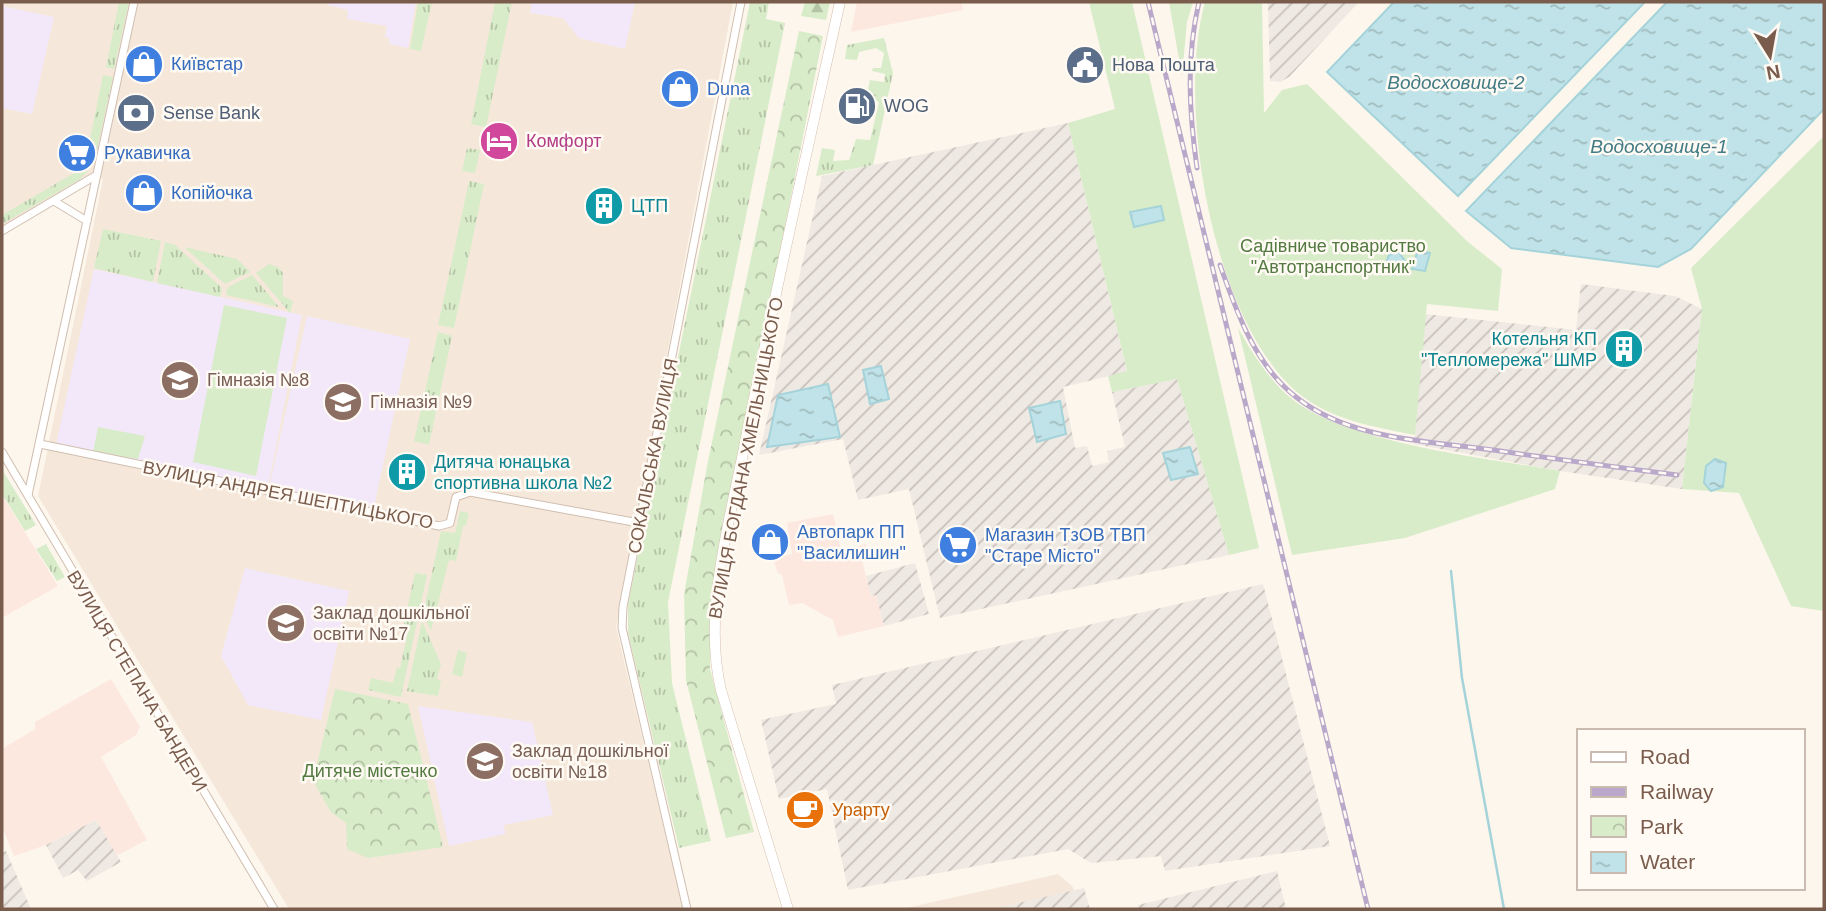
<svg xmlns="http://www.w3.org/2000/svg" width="1826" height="911" viewBox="0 0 1826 911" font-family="Arial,sans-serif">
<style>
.residential{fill:#f5e8da}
.commercial{fill:#fde8e0}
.industrial{fill:url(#industrial-furrows)}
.education{fill:#f3e8fa}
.grass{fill:url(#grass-tufts)}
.forest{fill:url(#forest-firs)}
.park{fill:url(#park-crowns)}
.garden{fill:#d8ecc9}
.water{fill:url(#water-ripples);stroke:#a5d3da;stroke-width:2}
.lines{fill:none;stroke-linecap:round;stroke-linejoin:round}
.stream{stroke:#a5d3da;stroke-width:2.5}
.street-casing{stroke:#d1beb0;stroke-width:9}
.secondary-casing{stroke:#d6c0b0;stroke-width:11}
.street{stroke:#fff;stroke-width:7}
.secondary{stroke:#fff;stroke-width:10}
.rail-casing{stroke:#b9a8c9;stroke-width:5}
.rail{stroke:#fffaf3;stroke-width:2.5;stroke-dasharray:8;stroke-linecap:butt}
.labels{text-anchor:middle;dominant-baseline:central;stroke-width:5;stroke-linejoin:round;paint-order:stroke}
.shop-label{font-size:18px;fill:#366cbe;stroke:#fffaf3;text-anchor:start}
.service-label{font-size:18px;fill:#4e5e75;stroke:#fffaf3;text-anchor:start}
.hotel-label{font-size:18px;fill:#b23c85;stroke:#fffaf3;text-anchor:start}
.culture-label{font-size:18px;fill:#0d838f;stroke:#fffaf3;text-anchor:start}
.park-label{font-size:18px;fill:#537a41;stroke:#fffaf3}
.education-label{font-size:18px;fill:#785e54;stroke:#fffaf3;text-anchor:start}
.street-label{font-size:18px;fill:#7a5c4d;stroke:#fffaf3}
.food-label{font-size:18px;fill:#c56008;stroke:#fffaf3;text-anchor:start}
.water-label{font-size:19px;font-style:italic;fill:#437c86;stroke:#fffaf3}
</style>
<defs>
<pattern id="industrial-furrows" width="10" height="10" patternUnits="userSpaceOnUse" patternTransform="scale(1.75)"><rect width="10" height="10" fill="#efe9e4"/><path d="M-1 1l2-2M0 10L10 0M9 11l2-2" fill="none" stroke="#c7c0bb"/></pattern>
<pattern id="grass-tufts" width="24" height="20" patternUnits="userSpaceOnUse" patternTransform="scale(1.75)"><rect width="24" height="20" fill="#d8ecc9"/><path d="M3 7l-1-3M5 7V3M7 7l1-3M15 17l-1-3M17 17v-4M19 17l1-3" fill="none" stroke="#b4c2a5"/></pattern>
<pattern id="forest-firs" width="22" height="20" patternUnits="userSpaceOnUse" patternTransform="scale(1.75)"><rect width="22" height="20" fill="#d8ecc9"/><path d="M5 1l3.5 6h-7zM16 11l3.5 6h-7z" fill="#b4c2a5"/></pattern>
<pattern id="park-crowns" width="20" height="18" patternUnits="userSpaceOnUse" patternTransform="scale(1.75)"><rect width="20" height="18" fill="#d8ecc9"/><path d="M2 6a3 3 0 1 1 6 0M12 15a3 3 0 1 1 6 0" fill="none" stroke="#b4c2a5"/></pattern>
<pattern id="water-ripples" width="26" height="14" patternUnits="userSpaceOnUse" patternTransform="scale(1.75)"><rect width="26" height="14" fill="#bfe3e8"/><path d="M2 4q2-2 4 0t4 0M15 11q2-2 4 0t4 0" fill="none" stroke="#a0bbbe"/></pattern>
</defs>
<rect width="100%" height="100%" fill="#fdf6ec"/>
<g class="residential">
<path d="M 2,2 L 733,2 L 616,627 L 683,909 L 289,909 L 38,496 L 103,179 L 93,174 L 2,226 Z"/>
<path d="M 1058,874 L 1073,887 L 1079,909 L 902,909 Z"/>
</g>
<g class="commercial">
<path d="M 857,2 L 961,2 L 963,10 L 851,32 Z"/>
<path d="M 2,495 L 58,586 L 2,618 Z"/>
<path d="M 833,514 L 841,550 L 866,544 L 869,558 L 862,561 L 871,595 L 876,595 L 884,626 L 838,637 L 833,620 L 802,603 L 789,605 L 782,575 L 778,573 L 773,559 L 792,554 L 787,523 Z"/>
<path d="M 111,679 L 140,727 L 136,735 L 101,757 L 147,840 L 116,856 L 95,820 L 46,845 L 14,856 L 2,826 L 2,749 L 35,729 L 35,722 Z"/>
</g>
<g class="industrial">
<path d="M 1268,2 L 1359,2 L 1289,77 L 1280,82 L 1270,81 Z"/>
<path d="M 1068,123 L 1127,372 L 1063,387 L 1075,448 L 1087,446 L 1092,466 L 1109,462 L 1107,451 L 1125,447 L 1112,392 L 1177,379 L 1229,555 L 940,618 L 909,489 L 858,500 L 843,439 L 759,455 L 822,176 Z"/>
<path d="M 1581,284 L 1675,296 L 1702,309 L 1682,489 L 1560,471 L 1414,444 L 1425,314 L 1576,330 Z"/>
<path d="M 915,563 L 929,614 L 884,626 L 876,595 L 871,596 L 866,576 Z"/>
<path d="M 1263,584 L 1330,846 L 1165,871 L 1161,856 L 1091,863 L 1068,849 L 848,890 L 827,789 L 779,799 L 761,720 L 836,704 L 832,685 Z"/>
<path d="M 96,820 L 121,862 L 87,881 L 78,870 L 63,878 L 46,845 Z"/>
<path d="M 6,851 L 31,909 L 2,909 L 2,853 Z"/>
<path d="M 1277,871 L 1286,909 L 1139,909 L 1138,905 Z"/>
<path d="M 1084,888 L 1090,909 L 1001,909 L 1001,907 Z"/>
</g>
<g class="education">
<path d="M 328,2 L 416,2 L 408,48 L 390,44 L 389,38 L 385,37 L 387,26 L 347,19 L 348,10 L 328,5 Z"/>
<path d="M 532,2 L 635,2 L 625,49 L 579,38 L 563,18 L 530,13 Z"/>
<path d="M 2,6 L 54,17 L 32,114 L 2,108 Z"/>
<path d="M 94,269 L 302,315 L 268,487 L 56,445 Z"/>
<path d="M 307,316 L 410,339 L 374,507 L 269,487 Z"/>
<path d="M 245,568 L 349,591 L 321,720 L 248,705 L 221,656 Z"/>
<path d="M 418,706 L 532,722 L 553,815 L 504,825 L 505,834 L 449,846 Z"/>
</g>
<g class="grass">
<path d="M 119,2 L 129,2 L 114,69 L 106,67 Z"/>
<path d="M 418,2 L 432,2 L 421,51 L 410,49 Z"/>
<path d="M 495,2 L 512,2 L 486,127 L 471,124 Z"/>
<path d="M 750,2 L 769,2 L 766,19 L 785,23 L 668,602 L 672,683 L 711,841 L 679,848 L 628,633 L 628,604 Z"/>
<path d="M 884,38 L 893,73 L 873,165 L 816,176 L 822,148 L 835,150 L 833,161 L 849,160 L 856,139 L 870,140 L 879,102 L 866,98 L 870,80 L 884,82 L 885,74 L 872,71 L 873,68 L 881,68 L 884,53 L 876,48 L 859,52 L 857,60 L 845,59 L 847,45 Z"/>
<path d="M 103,75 L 113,77 L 96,154 L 87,153 Z"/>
<path d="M 467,148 L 480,150 L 475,173 L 462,171 Z"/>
<path d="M 83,168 L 88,171 L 79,180 L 2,224 L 2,215 Z"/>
<path d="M 469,181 L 484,184 L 454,328 L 438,325 Z"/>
<path d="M 103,229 L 161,241 L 153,282 L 94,268 Z"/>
<path d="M 165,242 L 175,245 L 222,288 L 220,297 L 157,283 Z"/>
<path d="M 184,247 L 237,259 L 250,272 L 225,284 Z"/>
<path d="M 269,264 L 278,267 L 283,273 L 283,296 L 293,301 L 290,313 L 256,273 Z"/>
<path d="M 252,275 L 279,307 L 226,295 L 228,287 Z"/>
<path d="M 438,332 L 452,336 L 429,445 L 414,441 Z"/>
<path d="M 3,471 L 36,525 L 25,531 L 2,494 Z"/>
<path d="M 460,511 L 469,513 L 466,525 L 463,526 L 456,561 L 449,560 L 431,631 L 423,614 L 441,531 L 455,533 Z"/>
<path d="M 46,544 L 65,577 L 57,581 L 36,549 Z"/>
<path d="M 415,573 L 427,575 L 401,697 L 368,690 L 371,678 L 393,683 L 397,667 L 400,668 L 409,626 L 404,624 Z"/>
<path d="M 422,621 L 441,664 L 437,679 L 441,681 L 438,696 L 407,691 Z"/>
<path d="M 458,650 L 467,653 L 462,677 L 452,674 Z"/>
</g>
<path class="forest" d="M 805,2 L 830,2 L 826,20 L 801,16 Z"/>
<g class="park">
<path d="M 799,31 L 823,36 L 711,598 L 710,669 L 754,832 L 726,838 L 686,680 L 684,594 L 708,461 Z"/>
<path d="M 335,689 L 408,704 L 443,847 L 368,858 L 347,849 L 346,823 L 331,812 L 313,781 Z"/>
</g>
<g class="garden">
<path d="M 1089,2 L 1132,2 L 1259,548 L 1229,555 L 1177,379 L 1112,392 L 1108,376 L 1127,371 L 1068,123 L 1115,109 Z"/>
<path d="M 1169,2 L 1193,2 L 1187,22 L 1182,76 Z"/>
<path d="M 1205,2 L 1262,2 L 1264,113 L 1282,90 L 1307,84 L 1468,242 L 1502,269 L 1498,311 L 1427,304 L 1415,435 C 1374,427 1330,420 1297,392 C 1212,319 1176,106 1205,2 Z"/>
<path d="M 1824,136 L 1824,611 L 1791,606 L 1739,493 L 1682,489 L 1702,309 L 1691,268 Z"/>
<path d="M 224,305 L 287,318 L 256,476 L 193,462 Z"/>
<path d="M 1238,328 C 1251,351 1266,375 1285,393 C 1337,443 1488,458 1560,471 L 1555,489 L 1405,538 L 1292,555 Z"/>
<path d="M 98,427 L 145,436 L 138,459 L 93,452 Z"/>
</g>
<g class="water">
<path d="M 1394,2 L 1645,2 L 1458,196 L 1327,72 Z"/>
<path d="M 1667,2 L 1824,2 L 1824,109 L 1691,249 L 1658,267 L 1511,248 L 1466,211 Z"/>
<path d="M 1161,206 L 1164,220 L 1134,227 L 1130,212 Z"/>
<path d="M 1418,250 L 1430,253 L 1425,271 L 1412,269 Z"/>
<path d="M 1398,251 L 1405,261 L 1399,271 L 1393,275 L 1386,263 L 1389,255 Z"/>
<path d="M 881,366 L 889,399 L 870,404 L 863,370 Z"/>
<path d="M 828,384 L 840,437 L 767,447 L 778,395 Z"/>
<path d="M 1060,401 L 1066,434 L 1037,442 L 1029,408 Z"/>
<path d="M 1190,447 L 1198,474 L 1171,480 L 1163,453 Z"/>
<path d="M 1715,459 L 1726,463 L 1723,487 L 1711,491 L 1704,483 L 1706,466 Z"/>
</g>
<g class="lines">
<path class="stream" d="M 1451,571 L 1462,678 L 1504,909"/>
<g class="street-casing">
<g id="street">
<path d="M 54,201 L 87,221"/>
<path d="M 2,231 L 95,176"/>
<path d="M 40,444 L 439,526 L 450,523 L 456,497 L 470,492 L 639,523"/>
<path d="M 2,452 L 274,909"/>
<path d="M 28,495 L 134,2"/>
<path d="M 687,909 L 627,649 L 622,628 L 623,607 L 741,2"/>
</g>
</g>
<g class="secondary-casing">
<path id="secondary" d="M 788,909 L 721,690 C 702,611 731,517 746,438 C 775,292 808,147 840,2"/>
</g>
<use href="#street" class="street"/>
<use href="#secondary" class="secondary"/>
<g class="rail-casing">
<g id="rail">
<path d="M 1148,2 L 1368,909"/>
<path d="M 1197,168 C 1189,111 1186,58 1199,2"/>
<path d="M 1220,265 C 1237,313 1255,365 1296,397 C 1350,440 1428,441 1493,450 C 1554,459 1616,467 1677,475"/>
</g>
</g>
<use href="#rail" class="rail"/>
</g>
<defs>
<g id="shop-disc" transform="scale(2.0125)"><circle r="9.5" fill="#3f7fe0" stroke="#fffaf3"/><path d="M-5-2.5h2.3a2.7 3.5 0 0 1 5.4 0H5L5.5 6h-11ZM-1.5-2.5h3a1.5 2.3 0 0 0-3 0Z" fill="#fff"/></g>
<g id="civic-disc" transform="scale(2.0125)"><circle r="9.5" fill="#5c6f8a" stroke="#fffaf3"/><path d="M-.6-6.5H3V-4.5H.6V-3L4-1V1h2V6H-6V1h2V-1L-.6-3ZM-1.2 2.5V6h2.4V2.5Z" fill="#fff"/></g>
<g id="fuel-disc" transform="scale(2.0125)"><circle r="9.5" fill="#5c6f8a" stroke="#fffaf3"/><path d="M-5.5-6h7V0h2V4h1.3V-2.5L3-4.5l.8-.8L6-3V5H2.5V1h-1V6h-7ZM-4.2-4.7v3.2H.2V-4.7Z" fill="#fff"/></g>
<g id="bank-disc" transform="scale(2.0125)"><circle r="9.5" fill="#5c6f8a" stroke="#fffaf3"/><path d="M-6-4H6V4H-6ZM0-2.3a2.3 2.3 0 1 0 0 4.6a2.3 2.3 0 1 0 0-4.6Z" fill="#fff"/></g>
<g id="hotel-disc" transform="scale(2.0125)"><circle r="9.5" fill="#d1479c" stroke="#fffaf3"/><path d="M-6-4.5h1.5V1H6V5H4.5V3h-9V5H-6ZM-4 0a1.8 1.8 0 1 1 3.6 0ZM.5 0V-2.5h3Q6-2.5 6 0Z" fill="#fff"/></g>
<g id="supermarket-disc" transform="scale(2.0125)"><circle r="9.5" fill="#3f7fe0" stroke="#fffaf3"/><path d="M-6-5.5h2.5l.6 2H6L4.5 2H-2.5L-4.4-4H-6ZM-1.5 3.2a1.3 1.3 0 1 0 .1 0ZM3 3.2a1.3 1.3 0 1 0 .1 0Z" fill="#fff"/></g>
<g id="building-disc" transform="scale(2.0125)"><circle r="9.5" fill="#0f9aa8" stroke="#fffaf3"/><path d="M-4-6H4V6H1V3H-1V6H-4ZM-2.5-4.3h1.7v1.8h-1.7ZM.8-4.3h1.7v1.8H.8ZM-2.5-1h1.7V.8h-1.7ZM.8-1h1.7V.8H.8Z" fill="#fff"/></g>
<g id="school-disc" transform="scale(2.0125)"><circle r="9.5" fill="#8d6e63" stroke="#fffaf3"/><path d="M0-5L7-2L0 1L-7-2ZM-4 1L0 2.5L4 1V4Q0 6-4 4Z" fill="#fff"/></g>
<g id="cafe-disc" transform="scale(2.0125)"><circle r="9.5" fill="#e8710a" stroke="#fffaf3"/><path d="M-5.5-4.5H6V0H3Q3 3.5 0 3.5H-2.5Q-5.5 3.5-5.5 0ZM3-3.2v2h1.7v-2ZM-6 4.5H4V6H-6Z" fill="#fff"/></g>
</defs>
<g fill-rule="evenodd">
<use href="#shop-disc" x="144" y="64"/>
<use href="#civic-disc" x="1085" y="65"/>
<use href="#shop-disc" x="680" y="89"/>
<use href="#fuel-disc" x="857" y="106"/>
<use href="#bank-disc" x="136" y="113"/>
<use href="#hotel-disc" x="499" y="141"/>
<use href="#supermarket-disc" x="77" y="153"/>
<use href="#shop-disc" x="144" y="193"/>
<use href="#building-disc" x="604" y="206"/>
<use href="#building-disc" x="1624" y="349"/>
<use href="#school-disc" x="180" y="380"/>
<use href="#school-disc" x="343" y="402"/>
<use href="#building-disc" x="407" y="472"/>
<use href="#shop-disc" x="770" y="542"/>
<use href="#supermarket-disc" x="958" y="545"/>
<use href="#school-disc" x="286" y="623"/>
<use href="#school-disc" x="485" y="761"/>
<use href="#cafe-disc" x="805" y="810"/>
</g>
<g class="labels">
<g class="shop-label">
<text x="171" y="64">Київстар</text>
<text x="707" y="89">Duna</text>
<text x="104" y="153">Рукавичка</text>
<text x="171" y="193">Копійочка</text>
<text x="797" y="532">Автопарк ПП<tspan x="797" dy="21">"Василишин"</tspan></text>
<text x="985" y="535">Магазин ТзОВ ТВП<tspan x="985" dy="21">"Старе Місто"</tspan></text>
</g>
<g class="service-label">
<text x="1112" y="65">Нова Пошта</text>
<text x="884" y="106">WOG</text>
<text x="163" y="113">Sense Bank</text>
</g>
<g class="hotel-label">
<text x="526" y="141">Комфорт</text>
</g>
<g class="culture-label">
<text x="631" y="206">ЦТП</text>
<text x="1597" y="339" text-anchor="end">Котельня КП<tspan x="1597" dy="21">"Тепломережа" ШМР</tspan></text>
<text x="434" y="462">Дитяча юнацька<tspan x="434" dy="21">спортивна школа №2</tspan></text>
</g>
<g class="park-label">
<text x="1333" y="246">Садівниче товариство<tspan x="1333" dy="21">"Автотранспортник"</tspan></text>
<text x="370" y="771">Дитяче містечко</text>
</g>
<g class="education-label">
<text x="207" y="380">Гімназія №8</text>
<text x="370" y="402">Гімназія №9</text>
<text x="313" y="613">Заклад дошкільної<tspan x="313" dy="21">освіти №17</tspan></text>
<text x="512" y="751">Заклад дошкільної<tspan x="512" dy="21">освіти №18</tspan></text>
</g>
<g class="street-label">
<text transform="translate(653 456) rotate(-79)">СОКАЛЬСЬКА ВУЛИЦЯ</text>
<text transform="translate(746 458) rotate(-79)">ВУЛИЦЯ БОГДАНА ХМЕЛЬНИЦЬКОГО</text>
<text transform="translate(288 495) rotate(11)">ВУЛИЦЯ АНДРЕЯ ШЕПТИЦЬКОГО</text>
<text transform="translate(137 681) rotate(59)">ВУЛИЦЯ СТЕПАНА БАНДЕРИ</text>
</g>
<g class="food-label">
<text x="832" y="810">Урарту</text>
</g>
<g class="water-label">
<text x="1456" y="82">Водосховище-2</text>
<text x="1659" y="146">Водосховище-1</text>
</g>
</g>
<rect width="1826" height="911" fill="none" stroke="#7a5c4d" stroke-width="7"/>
<rect x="1577" y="729" width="228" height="161" fill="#fffaf3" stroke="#cabbb1" stroke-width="2"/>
<rect x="1591" y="752" width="35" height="10" fill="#ffffff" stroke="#cabbb1" stroke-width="2"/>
<text x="1640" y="764" font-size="21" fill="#7a5c4d">Road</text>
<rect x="1591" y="787" width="35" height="10" fill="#b9a8c9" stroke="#cabbb1" stroke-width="2"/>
<text x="1640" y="799" font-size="21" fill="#7a5c4d">Railway</text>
<rect x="1591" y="816" width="35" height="21" fill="url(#park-crowns)" stroke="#cabbb1" stroke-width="2"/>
<text x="1640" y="834" font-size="21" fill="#7a5c4d">Park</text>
<rect x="1591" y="852" width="35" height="21" fill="url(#water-ripples)" stroke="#cabbb1" stroke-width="2"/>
<text x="1640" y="869" font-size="21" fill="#7a5c4d">Water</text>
<g transform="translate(1770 56) rotate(169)" stroke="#fffaf3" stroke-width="5" paint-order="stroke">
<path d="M0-5L12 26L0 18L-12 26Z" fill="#7a5c4d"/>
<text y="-10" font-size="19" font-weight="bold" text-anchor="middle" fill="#7a5c4d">N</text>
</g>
</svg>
